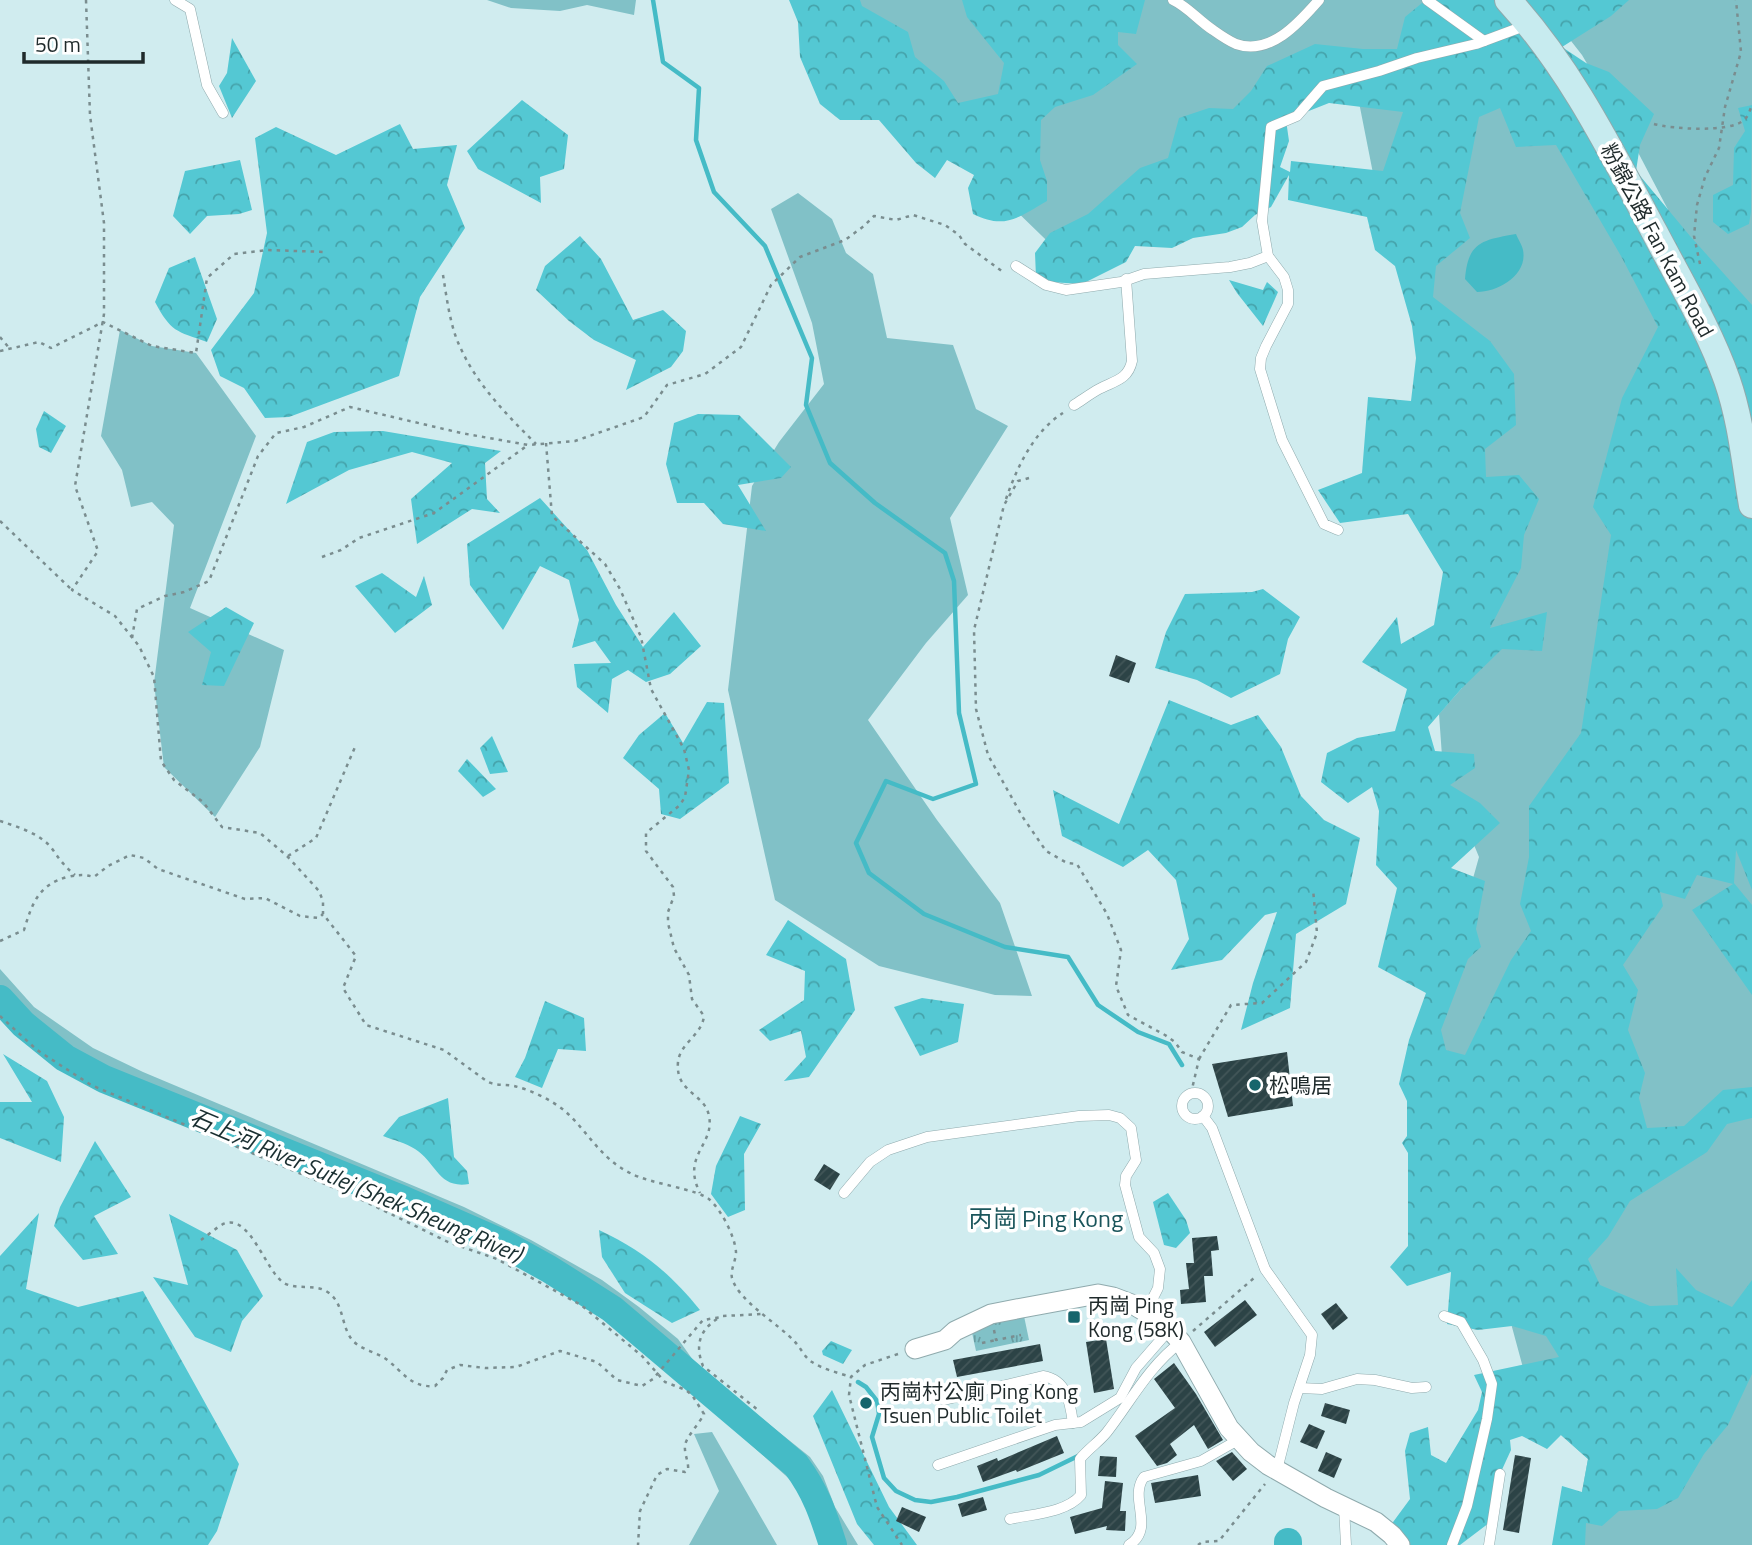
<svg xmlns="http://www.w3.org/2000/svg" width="1752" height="1545" viewBox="0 0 1752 1545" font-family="'Titillium Web','Noto Sans TC',sans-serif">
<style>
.grass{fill:#81c1c7}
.forest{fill:url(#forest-crowns);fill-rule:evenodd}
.park{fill:url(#park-tufts)}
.water{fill:#45bbc6}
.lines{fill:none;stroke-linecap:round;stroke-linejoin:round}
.stream{stroke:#45bbc6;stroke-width:4.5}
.river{stroke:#45bbc6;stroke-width:28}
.building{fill:url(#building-hatch)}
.service-casing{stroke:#8faaad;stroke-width:11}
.minor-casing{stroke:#8faaad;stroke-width:21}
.secondary-casing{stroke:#8faaad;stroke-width:28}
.path{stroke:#7a8d8f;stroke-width:2.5;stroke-dasharray:3.5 5;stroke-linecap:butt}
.service{stroke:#fff;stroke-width:10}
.minor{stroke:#fff;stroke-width:19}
.secondary{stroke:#c7ebef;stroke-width:26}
.poi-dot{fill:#17656c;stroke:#fff;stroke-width:2.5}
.labels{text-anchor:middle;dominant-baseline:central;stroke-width:7;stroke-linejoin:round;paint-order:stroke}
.street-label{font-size:21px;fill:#1f2a2b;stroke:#fff}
.poi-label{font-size:21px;fill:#1f2a2b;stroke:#fff;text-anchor:start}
.water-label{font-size:23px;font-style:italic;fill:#1a2f31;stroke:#fff}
.quarter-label{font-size:24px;fill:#1a555b;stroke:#fff}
</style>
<defs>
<pattern id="forest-crowns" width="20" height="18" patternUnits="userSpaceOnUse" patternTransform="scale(1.75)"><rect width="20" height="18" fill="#54c8d3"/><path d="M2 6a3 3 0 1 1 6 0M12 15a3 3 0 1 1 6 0" fill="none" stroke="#45a3ab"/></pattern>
<pattern id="park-tufts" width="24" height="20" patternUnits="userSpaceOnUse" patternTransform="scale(1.75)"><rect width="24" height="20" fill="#81c1c7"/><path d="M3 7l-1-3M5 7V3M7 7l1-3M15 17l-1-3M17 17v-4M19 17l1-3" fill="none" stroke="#699da2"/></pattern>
<pattern id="building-hatch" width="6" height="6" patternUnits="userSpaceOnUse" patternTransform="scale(1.75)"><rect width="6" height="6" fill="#2c4346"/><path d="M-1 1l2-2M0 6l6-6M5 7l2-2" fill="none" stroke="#425658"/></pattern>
</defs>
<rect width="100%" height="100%" fill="#d0ecef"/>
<g class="grass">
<path d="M 487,0 L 636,0 L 634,15 L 587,5 L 560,11 L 511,8 Z"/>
<path d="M 813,0 L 1486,0 L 1596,156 L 1752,582 L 1752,1545 L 1572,1545 L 1588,1459 L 1535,1412 L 1431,1028 L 1479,857 L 1443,770 L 1439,714 L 1462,688 L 1436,342 L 1383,224 L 1355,82 L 1323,84 L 1121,248 L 1076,269 L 831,31 Z"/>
<path d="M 1539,0 L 1752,0 L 1752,404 L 1699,269 L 1630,137 L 1582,55 Z"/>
<path d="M 798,193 L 832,219 L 846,253 L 873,274 L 887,338 L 953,345 L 976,409 L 1008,426 L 950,518 L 968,595 L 926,643 L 868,720 L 937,820 L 1000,903 L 1032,996 L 995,995 L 879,966 L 775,900 L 728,690 L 752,486 L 779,442 L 824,384 L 812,323 L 771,209 Z"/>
<path d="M 120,330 L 152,346 L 196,353 L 256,436 L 190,608 L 284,650 L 260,747 L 215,817 L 164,767 L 154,683 L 174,525 L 152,502 L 131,507 L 122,470 L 101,436 Z"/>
<path d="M 0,969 L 34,1007 L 93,1048 L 143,1072 L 464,1207 L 531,1240 L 602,1280 L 639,1307 L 678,1339 L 698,1367 L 810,1457 L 823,1476 L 835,1507 L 858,1545 L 828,1545 L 821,1524 L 795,1484 L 617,1325 L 575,1294 L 499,1255 L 369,1197 L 141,1103 L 91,1086 L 59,1068 L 12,1027 L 0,1012 Z"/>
<path d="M 712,1432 L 777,1545 L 689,1545 L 719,1491 L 694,1434 Z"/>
</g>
<g class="forest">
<path d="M 789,0 L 860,0 L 862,6 L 908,32 L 915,57 L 944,81 L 958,103 L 998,94 L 1004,63 L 967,17 L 962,0 L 1145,0 L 1136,34 L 1118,32 L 1118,45 L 1137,64 L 1093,95 L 1055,107 L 1041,120 L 1040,160 L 1047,181 L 1047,201 C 1019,217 1005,230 973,214 L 968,188 L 974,175 L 947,160 L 935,178 L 916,163 L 879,120 L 840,120 L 820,104 L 800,57 L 798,22 Z"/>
<path d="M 1422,0 L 1629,0 L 1611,16 L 1562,47 L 1586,63 L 1609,72 L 1654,114 L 1640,145 L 1636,171 L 1690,236 L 1752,305 L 1752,890 L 1736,850 L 1734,883 L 1752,905 L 1752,995 L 1692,910 L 1733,884 L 1697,875 L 1685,899 L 1660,892 L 1663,906 L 1623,965 L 1638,990 L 1628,1030 L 1645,1073 L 1639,1098 L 1647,1128 L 1684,1126 L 1723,1090 L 1752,1087 L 1752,1118 L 1727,1124 L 1707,1152 L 1630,1201 L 1608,1237 L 1588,1259 L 1600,1285 L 1650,1306 L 1678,1305 L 1676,1268 L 1696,1290 L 1732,1307 L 1752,1280 L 1752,1374 L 1728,1425 L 1704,1454 L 1678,1498 L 1657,1509 L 1619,1511 L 1602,1526 L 1586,1523 L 1585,1545 L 1552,1545 L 1562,1486 L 1582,1492 L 1588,1459 L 1561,1435 L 1547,1449 L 1522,1436 L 1510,1440 L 1511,1450 L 1500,1474 L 1489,1523 L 1460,1545 L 1393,1545 L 1385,1533 L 1410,1499 L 1405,1451 L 1410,1433 L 1428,1427 L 1431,1455 L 1446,1463 L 1478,1410 L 1482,1392 L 1474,1375 L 1559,1357 L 1546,1336 L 1512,1326 L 1478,1330 L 1447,1324 L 1451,1272 L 1407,1286 L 1390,1267 L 1408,1246 L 1408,1153 L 1402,1143 L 1407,1136 L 1407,1101 L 1399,1084 L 1409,1040 L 1426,993 L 1378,967 L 1397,888 L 1376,865 L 1379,811 L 1372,787 L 1348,803 L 1321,782 L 1327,753 L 1357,738 L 1395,731 L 1407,689 L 1362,662 L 1397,617 L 1401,644 L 1434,625 L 1443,572 L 1408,514 L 1340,523 L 1318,490 L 1362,473 L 1368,397 L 1411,401 L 1416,358 L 1412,326 L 1395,266 L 1375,250 L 1367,217 L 1288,200 L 1289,175 L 1271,207 L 1255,215 L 1242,227 L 1226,233 L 1193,238 L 1172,248 L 1135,246 L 1126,262 L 1082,284 L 1050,282 L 1036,277 L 1035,253 L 1050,233 L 1088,214 L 1140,168 L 1168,158 L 1179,118 L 1209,108 L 1233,109 L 1251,91 L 1267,66 L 1315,44 L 1363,49 L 1397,49 L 1405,17 L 1422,3 ZM 1329,103 L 1403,112 L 1383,171 L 1291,161 L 1290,172 L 1280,167 L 1289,141 L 1286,120 ZM 1500,108 L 1516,147 L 1556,145 L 1621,256 L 1658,327 L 1622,398 L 1593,507 L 1611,535 L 1581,733 L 1529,806 L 1529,857 L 1520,904 L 1531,931 L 1511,960 L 1465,1055 L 1446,1050 L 1441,1030 L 1468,959 L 1481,947 L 1476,929 L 1485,881 L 1451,868 L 1500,823 L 1480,803 L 1450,785 L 1475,768 L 1474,754 L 1435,751 L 1428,727 L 1462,688 L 1502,649 L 1542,651 L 1547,612 L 1490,628 L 1521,568 L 1524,535 L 1539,499 L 1519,475 L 1486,477 L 1485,449 L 1516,425 L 1514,374 L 1490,341 L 1433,297 L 1436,266 L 1470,238 L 1460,213 L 1479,117 Z"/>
<path d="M 232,38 L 256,81 L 232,118 L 219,86 L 227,73 Z"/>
<path d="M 522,100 L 568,135 L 564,169 L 540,177 L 541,203 L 478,169 L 467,151 Z"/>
<path d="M 1752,105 L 1751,212 L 1749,224 L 1728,234 L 1713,222 L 1713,195 L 1733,185 L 1734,148 L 1745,131 L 1738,108 Z"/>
<path d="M 400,124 L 413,149 L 457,145 L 447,185 L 465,228 L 420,297 L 399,376 L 289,417 L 265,418 L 244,388 L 220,376 L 211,350 L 254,293 L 267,233 L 255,138 L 276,127 L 336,155 Z"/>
<path d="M 240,160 L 252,210 L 239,214 L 207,216 L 190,234 L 173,216 L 185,171 Z"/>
<path d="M 580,236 L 601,259 L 633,320 L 663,310 L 686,331 L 683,351 L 671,367 L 626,390 L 636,360 L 594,340 L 569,321 L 536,290 L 545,266 Z"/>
<path d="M 195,257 L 217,319 L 207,342 C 176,331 171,332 155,302 L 169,268 Z"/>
<path d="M 1229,280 L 1263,290 L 1267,282 L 1278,292 L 1263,326 L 1237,293 Z"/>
<path d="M 44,411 L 66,426 L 51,453 L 39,447 L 36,429 Z"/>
<path d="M 698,414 L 739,415 L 791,467 L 781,478 L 738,485 L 766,531 L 723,524 L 704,503 L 677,503 L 666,464 L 674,423 Z"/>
<path d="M 383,431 L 501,451 L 485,463 L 487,499 L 500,513 L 472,509 L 417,544 L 411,499 L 452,463 L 412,452 L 349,470 L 286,504 L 307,442 L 334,432 Z"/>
<path d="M 540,498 L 587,550 L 616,605 L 643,647 L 674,612 L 701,646 L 670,674 L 646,682 L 628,670 L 612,679 L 608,713 L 577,687 L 574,664 L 611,663 L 595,641 L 572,648 L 579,620 L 569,580 L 540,566 L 503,630 L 470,585 L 467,544 Z"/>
<path d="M 382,573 L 416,597 L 424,576 L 432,605 L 395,633 L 355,586 Z"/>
<path d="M 1263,589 L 1300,617 L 1288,639 L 1280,674 L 1231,698 L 1197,680 L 1155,668 L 1166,632 L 1185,594 L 1252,592 Z"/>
<path d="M 226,607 L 254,623 L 224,686 L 202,685 L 211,652 L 188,632 Z"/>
<path d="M 1169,700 L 1231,725 L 1258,715 L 1281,747 L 1301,796 L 1324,820 L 1360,838 L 1346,904 L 1296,934 L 1290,1008 L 1241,1030 L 1253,983 L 1277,912 L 1265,915 L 1222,960 L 1171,970 L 1189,939 L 1176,880 L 1148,850 L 1123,867 L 1062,836 L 1053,790 L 1119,824 Z"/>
<path d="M 707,702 L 724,703 L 729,783 L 680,819 L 661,814 L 659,789 L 623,758 L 639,735 L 665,713 L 683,743 Z"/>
<path d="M 492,736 L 508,772 L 490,774 L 480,748 Z"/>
<path d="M 467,759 L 496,789 L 483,797 L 458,771 Z"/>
<path d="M 788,920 L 846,959 L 855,1010 L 809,1077 L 784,1081 L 806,1057 L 801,1031 L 770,1041 L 759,1030 L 804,1000 L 805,971 L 766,955 Z"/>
<path d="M 922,998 L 964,1004 L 958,1042 L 920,1056 L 894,1007 Z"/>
<path d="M 545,1001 L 584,1018 L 586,1051 L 558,1049 L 542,1088 L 515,1077 L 525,1058 Z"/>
<path d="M 3,1054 L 47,1081 L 64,1117 L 61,1162 L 0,1138 L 0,1102 L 32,1102 Z"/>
<path d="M 448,1098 L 454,1157 L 467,1171 L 469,1184 C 438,1189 437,1163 415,1149 C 406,1143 393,1140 383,1136 L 399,1117 Z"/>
<path d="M 740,1116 L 761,1124 L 744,1154 L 745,1210 L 728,1217 L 711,1194 L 716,1166 Z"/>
<path d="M 95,1141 L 131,1197 L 94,1216 L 118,1254 L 83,1260 L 54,1226 L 60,1207 Z"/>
<path d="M 1168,1193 L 1186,1220 L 1190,1233 L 1176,1248 L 1164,1245 L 1153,1202 Z"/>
<path d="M 39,1213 L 26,1289 L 78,1307 L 143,1291 L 239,1464 L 217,1531 L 208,1545 L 0,1545 L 0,1256 Z"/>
<path d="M 169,1214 L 237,1250 L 263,1296 L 242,1321 L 231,1352 L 195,1337 L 153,1277 L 188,1285 Z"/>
<path d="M 599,1230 C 643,1251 669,1272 700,1310 L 672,1323 L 625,1293 L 602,1257 Z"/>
<path d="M 831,1341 L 852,1350 L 843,1364 L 823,1355 L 822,1351 Z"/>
<path d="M 832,1390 L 889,1507 L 917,1545 L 874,1545 L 857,1524 L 813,1416 Z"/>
</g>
<path class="park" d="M 1024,1316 L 1029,1340 L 976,1351 L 971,1328 Z"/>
<path class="water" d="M 1516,234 C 1518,239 1522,245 1523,250 C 1528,275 1498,292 1477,292 L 1465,279 C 1468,242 1482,240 1516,234 Z"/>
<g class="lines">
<g class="stream">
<path d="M 653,0 L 663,62 L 699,88 L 696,140 L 714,192 L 765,246 L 812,358 L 806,405 L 830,463 L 875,503 L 945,553 L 954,581 L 959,713 L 976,784 L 933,799 L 886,781 L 856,843 L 869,873 L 924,914 L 1005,947 L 1068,957 L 1098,1005 L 1138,1032 L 1169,1044 L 1182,1065"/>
<path d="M 858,1382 L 866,1387 L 877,1401 L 879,1414 L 872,1437 L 884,1478 L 896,1491 L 915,1500 L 931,1502 L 957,1497 L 1039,1475 L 1078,1456"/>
</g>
<g class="river">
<path d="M 0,999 L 23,1024 L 65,1058 L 104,1079 L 404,1200 L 502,1243 L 549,1269 L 612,1309 L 796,1465 C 816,1492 823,1514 833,1545"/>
<path d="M 1288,1542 L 1288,1545"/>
</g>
</g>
<g class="building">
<path d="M 1116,655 L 1136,663 L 1129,683 L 1109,676 Z"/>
<path d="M 1287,1052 L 1293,1106 L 1228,1117 L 1212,1064 Z"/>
<path d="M 824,1164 L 840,1174 L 830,1190 L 814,1180 Z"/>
<path d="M 1217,1236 L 1219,1250 L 1211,1251 L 1213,1276 L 1204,1276 L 1206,1302 L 1181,1304 L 1180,1290 L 1189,1289 L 1186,1263 L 1194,1263 L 1192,1238 Z"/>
<path d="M 1245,1300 L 1257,1315 L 1215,1347 L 1204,1332 Z"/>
<path d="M 1336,1303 L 1348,1318 L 1333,1330 L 1321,1314 Z"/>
<path d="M 1106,1339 L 1114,1389 L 1094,1393 L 1086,1342 Z"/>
<path d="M 1040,1344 L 1043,1361 L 957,1377 L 953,1360 Z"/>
<path d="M 1174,1363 L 1196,1394 L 1223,1440 L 1208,1449 L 1194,1425 L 1170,1444 L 1177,1455 L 1167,1463 L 1157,1466 L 1135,1436 L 1175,1408 L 1154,1379 Z"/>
<path d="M 1325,1403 L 1350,1410 L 1346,1424 L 1321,1416 Z"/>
<path d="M 1309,1424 L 1325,1431 L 1317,1449 L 1300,1442 Z"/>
<path d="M 1057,1436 L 1064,1453 L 1017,1472 L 1016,1470 L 983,1482 L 977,1466 L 997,1458 L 998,1461 Z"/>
<path d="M 1232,1452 L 1247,1469 L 1233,1481 L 1216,1461 Z"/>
<path d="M 1326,1452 L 1342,1459 L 1334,1478 L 1318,1471 Z"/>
<path d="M 1515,1455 L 1531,1458 L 1519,1533 L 1503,1530 Z"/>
<path d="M 1100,1456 L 1117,1457 L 1116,1477 L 1098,1476 Z"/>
<path d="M 1198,1475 L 1201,1496 L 1155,1503 L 1151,1483 Z"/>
<path d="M 1105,1481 L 1123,1483 L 1120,1511 L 1126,1511 L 1125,1531 L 1106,1530 L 1107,1526 L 1075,1534 L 1070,1517 L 1102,1508 Z"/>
<path d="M 983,1497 L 987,1510 L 962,1517 L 958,1504 Z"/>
<path d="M 902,1507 L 926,1517 L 919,1532 L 896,1521 Z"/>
</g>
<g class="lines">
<g class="service-casing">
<g id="service">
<path d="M 175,0 L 190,9 L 207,85 L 223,113"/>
<path d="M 1173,0 C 1188,7 1199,21 1213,30 C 1220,35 1229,41 1236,44 C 1270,56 1299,23 1319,0"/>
<path d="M 1427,0 L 1484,41"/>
<path d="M 1016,266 L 1046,285 L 1066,290 L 1121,282 L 1144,274 L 1230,267 L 1250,263 L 1268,256"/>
<path d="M 1074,405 C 1082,400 1090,394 1099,389 C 1114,381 1128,380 1132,361 L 1126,279"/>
<path d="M 1338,530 L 1324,524 L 1282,440 L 1260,369 L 1261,358 L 1266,346 L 1288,304 L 1288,290 L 1284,277 L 1268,256 L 1262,221 L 1271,127 L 1297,116 L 1323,86 L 1379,71 L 1417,58 L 1476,44 L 1527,25"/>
<circle cx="1195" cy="1106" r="13"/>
<path d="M 1203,1116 L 1212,1128 L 1265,1269 L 1312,1335 L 1310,1355 L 1294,1403 L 1277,1470"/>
<path d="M 844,1193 L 870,1162 L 888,1150 L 927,1137 L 1079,1116 L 1109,1115 L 1120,1118 L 1131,1128 L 1136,1160 L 1126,1176 L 1125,1185 L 1139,1237 L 1154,1253 L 1160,1269 L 1158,1288 L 1146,1312"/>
<path d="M 1444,1316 L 1461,1322 L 1483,1360 L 1492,1384 L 1487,1419 L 1467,1506 L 1452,1545"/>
<path d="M 1300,1388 L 1322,1389 L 1357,1379 L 1375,1380 L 1412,1388 L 1426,1387"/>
<path d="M 944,1400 L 1043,1376 C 1067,1380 1070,1402 1073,1423"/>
<path d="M 938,1465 L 1055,1425 L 1081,1422 L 1120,1398 L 1136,1368 L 1170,1329"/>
<path d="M 1344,1507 L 1346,1545"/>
<path d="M 1010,1519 C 1032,1514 1066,1513 1081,1495 L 1080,1459 C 1088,1449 1099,1442 1107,1432 C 1131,1401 1149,1366 1181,1342"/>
<path d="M 1129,1545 C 1156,1528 1128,1498 1144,1477 L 1201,1461 L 1238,1440"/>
<path d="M 1489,1545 L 1500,1474"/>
</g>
</g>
<g class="minor-casing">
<path id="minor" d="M 915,1349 L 945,1340 L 955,1331 L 991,1314 L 1022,1308 L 1098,1294 L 1113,1297 L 1134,1305 L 1164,1323 L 1181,1342 L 1229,1428 L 1251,1452 L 1268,1465 L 1326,1498 L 1376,1522 L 1392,1535 L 1400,1545"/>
</g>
<g class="secondary-casing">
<path id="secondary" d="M 1508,0 C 1571,69 1611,151 1655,233 C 1680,281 1709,329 1727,380 C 1741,420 1745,464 1752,505"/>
</g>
<g class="path">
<path d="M 86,0 L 90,115 L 104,223 L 104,314 L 75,486 L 98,551 L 72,590 L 115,616 L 139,646 L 154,677 L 161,761 L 174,780 L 203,802 L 222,827 L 260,833 L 287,856 L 319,891 L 323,901 L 323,914 L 356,956 L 343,988 L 366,1025 L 444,1050 L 488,1082 C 497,1086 505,1084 514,1086 C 531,1090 552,1100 566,1112 C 589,1133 600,1158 630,1173 C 650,1184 699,1189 710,1200 C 722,1211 735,1237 736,1252 C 736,1261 730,1270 732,1278 C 738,1301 779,1324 795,1342 C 801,1348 804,1357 812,1362 C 822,1369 839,1373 851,1377"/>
<path d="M 1654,124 C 1672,129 1730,133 1744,120 C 1748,117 1750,110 1752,105"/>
<path d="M 1700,264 L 1694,236 L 1697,205 L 1705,177 L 1719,148 L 1725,107 L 1741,52 L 1736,0"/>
<path d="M 443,275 C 447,299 450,327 461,349 C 478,386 508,416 536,444"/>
<path d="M 0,337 L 10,349"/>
<path d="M 0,351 L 39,342 L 51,348 L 103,322 L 152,346 L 196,353 L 207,278 L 234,254 L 267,250 L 326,252"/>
<path d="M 546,443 L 552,516 L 605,564 L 620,589 L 641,637 L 651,689 L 684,749 L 689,770 L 685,797 L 680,805 L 646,833 L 646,851 L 673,887 L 674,896 L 668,912 L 668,923 L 674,948 L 689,975 L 692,999 L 704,1016 C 702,1035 680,1043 678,1062 C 675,1093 705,1093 709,1116 C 715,1145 681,1155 700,1193"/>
<path d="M 1029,478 L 1018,481 L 1004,505 L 974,630 L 976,709 L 988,755 L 1022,816 L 1046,851 L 1067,863 L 1077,864 L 1107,914 L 1121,950 L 1116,986 L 1128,1015 L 1165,1035 L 1175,1042 L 1182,1052 L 1199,1059 L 1192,1089"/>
<path d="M 1006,499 C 1017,467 1034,431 1063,413"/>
<path d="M 0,521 L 72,590"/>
<path d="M 322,557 L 341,550 L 359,538 L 434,513 L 528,445"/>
<path d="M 132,638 L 137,609 L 165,596 L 184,592 L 209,581 L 258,456 L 276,433 L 304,427 L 350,407 L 461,433 L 528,445 L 575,441 L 644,417 L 667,385 L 705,374 L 741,347 L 771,285 L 800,257 L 845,240 L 864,226 L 874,216 L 896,220 L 913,215 L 945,225 L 959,235 L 965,244 L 1003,272"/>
<path d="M 0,821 C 18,827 42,834 53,850 C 60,860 65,867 75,875"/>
<path d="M 288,856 L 316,838 L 355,747"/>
<path d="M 0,941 L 24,930 C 32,904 38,885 67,877 C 77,875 84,874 94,877 L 108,866 L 130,855 L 144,858 L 158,869 L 245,899 L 265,898 L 300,916 L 319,918 L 323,914"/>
<path d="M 0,1016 L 37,1050 L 91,1085 L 358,1198 L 448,1242 L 497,1259 L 581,1305 L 642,1356 L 665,1382 L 686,1390 L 692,1395 L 704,1414 C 699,1424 687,1436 685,1445 C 684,1454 689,1462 688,1470 L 685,1472 L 667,1469 L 657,1475 L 640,1511 L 638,1545"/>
<path d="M 1199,1059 L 1231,1005 L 1262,1003 L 1306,962 L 1317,933 L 1313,889"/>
<path d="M 201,1240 C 208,1235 216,1228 223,1224 C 250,1212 265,1271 284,1283 C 296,1290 314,1284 326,1291 C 345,1302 340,1326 353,1341 C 362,1350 376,1352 386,1359 C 403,1372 411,1388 435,1386 L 443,1378 L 447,1370 L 460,1365 L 485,1368 L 516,1367 L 560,1351 L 597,1362 L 617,1380 L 642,1386 L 653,1379 L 703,1320 L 722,1317"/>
<path d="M 723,1316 L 762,1314"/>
<path d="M 717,1319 C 699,1331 695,1346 703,1366 L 758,1410"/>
<path d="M 994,1330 L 996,1340 L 1021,1335"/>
<path d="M 1193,1331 L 1254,1278"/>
<path d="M 982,1343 L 996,1340"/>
<path d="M 898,1354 L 865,1365 L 851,1377 L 849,1395 L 877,1507 L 902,1545"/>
<path d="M 1198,1545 L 1202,1542 L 1219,1541 L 1265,1484"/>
</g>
<use href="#service" class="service"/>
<use href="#minor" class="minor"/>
<use href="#secondary" class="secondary"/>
</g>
<g class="poi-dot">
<circle cx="1255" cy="1085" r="7"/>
<rect x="1067" y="1310" width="14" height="14" rx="3.5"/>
<circle cx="866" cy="1403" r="7"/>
</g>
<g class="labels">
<g class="street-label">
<text transform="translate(1658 240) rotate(62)">粉錦公路 Fan Kam Road</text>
</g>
<g class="poi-label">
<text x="1269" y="1085">松鳴居</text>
<text x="1088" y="1305">丙崗 Ping<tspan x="1088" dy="24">Kong (58K)</tspan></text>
<text x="880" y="1391">丙崗村公廁 Ping Kong<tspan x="880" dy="24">Tsuen Public Toilet</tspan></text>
</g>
<g class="water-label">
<text transform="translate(356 1185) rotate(23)">石上河 River Sutlej (Shek Sheung River)</text>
</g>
<g class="quarter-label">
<text x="1046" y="1218">丙崗 Ping Kong</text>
</g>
</g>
<path d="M24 52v10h119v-10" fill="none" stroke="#1f2a2b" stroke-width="3.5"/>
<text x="35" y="52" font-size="21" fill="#1f2a2b" stroke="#ffffff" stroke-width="5" paint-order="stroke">50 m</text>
</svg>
